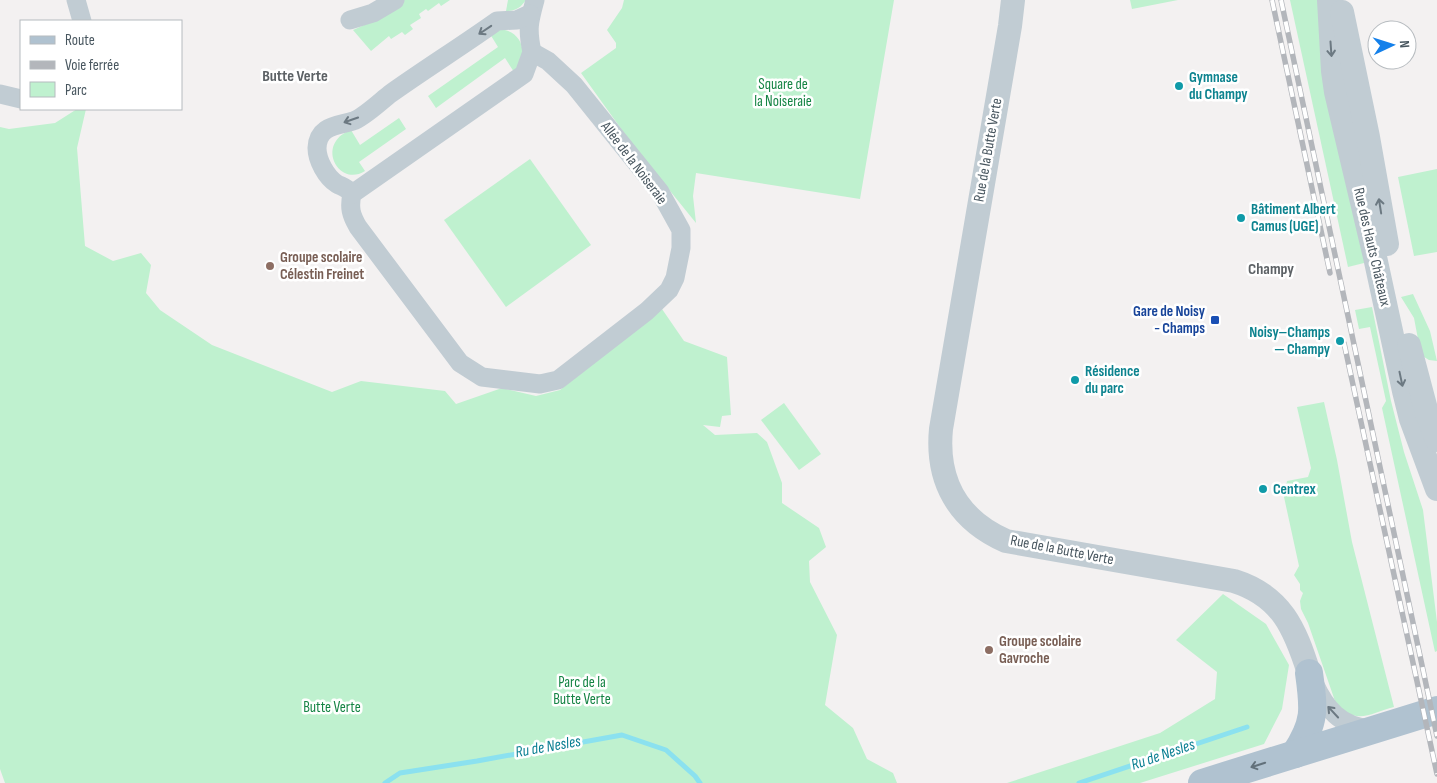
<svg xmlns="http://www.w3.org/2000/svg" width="1437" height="783" viewBox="0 0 1437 783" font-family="'Sofia Sans Condensed',sans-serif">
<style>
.green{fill:#bff1cf}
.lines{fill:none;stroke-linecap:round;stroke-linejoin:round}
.stream{stroke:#8be1ef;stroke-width:5}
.minor{stroke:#c1ccd3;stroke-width:19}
.tertiary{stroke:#c1ccd3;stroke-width:24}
.primary{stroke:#b0c2d0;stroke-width:28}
.rail-casing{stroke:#b3b6bb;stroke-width:5.5}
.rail{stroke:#fff;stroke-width:4;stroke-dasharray:11;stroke-linecap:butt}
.oneway{stroke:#6c7982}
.oneway2{stroke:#62717b}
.culture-dot{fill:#0f9aa8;stroke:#fff;stroke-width:2}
.education-dot{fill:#8d6e63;stroke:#fff;stroke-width:2}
.transit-dot{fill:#1a4fb4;stroke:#fff;stroke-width:2}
.labels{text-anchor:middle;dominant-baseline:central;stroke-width:5;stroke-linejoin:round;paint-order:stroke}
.culture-label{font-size:15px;font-weight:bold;fill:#0d838f;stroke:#fff;text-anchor:start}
.park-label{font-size:15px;fill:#158444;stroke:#fff}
.street-label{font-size:15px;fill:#48565f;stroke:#fff}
.education-label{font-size:15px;font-weight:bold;fill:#785e54;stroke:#fff;text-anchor:start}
.transit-label{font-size:15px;font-weight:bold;fill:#164399;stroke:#fff;text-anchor:end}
.neighbourhood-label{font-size:16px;font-weight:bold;fill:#5d6266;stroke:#fff}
.water-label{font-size:16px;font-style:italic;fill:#0a7f92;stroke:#fff}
</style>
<rect width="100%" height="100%" fill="#f3f1f1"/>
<g class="green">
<path d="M 400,0 L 450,0 L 441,6 L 439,3 L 428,11 L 426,9 L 419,14 L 421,18 L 410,25 L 413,29 L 405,35 L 402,32 L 391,39 L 389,36 L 371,51 L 353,30 L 382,17 Z"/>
<path d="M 508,0 L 526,0 C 520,8 516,11 506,11 Z"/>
<path d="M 624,0 L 894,0 L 860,199 L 696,173 L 693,196 L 696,223 L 632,144 L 581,73 L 616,48 L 616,43 L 607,30 L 622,8 Z"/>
<path d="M 1130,0 L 1178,0 L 1132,9 Z"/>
<path d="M 1290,0 L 1322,0 L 1368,262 L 1348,267 Z"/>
<path d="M 499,29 C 524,31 529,56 514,72 L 505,58 L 436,108 L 428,96 L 498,47 L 490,34 Z"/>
<path d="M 77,109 L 86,109 L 77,148 L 85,246 L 113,261 L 141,253 L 151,265 L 146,293 L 160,310 L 212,345 L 332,392 L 361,381 L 445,391 L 456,404 L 502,388 L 536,396 L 560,390 L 662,309 L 684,341 L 727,357 L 731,415 L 722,416 L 720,427 L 703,425 L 715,435 L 757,433 L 767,442 L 782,483 L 782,503 L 819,528 L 826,547 L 809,561 L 810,582 L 837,635 L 825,705 L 853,728 L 867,759 L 893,773 L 897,783 L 5,783 L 0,769 L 0,127 L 9,129 L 55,123 Z"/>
<path d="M 399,118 L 406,129 L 359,162 L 365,171 C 338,188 315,143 351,130 L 360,145 Z"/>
<path d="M 530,159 L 591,245 L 506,307 L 444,220 Z"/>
<path d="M 1437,169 L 1437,252 L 1414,256 L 1398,177 Z"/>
<path d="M 1413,294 L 1430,331 L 1437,361 L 1429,360 L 1421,355 L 1414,318 L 1401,297 Z"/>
<path d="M 1372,307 L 1391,401 L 1404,452 L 1423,510 L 1437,622 L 1437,651 L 1435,652 L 1382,408 L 1386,401 L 1370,327 L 1359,329 L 1355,310 Z"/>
<path d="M 1324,402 L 1337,460 L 1352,542 L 1394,707 C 1371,713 1354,727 1335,701 L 1308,623 L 1301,609 L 1300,601 L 1303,593 L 1300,590 L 1300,584 L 1294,575 L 1299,566 L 1284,497 L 1287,481 L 1308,477 L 1311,468 L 1297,407 Z"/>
<path d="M 784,403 L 821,454 L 799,470 L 761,420 Z"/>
<path d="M 1223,594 L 1266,624 L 1289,665 L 1282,709 L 1264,744 L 1140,783 L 1007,783 L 1160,733 L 1215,699 L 1217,672 L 1176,640 Z"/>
</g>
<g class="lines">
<g class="stream">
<path d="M 385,783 L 400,773 L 477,761 L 622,735 L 666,750 L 695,776 L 700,783"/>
<path d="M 1079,783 L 1247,727"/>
</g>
<g class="minor">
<path d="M 76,0 L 82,21"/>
<path d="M 350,20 L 373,13 L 395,0"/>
<path d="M 532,52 L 548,61 L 574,85 L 660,192 L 681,230 L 681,248 L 675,278 L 669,290 L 647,311 L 558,380 L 540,384 L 482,377 L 460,363 L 358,227 C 351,215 349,208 352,194 L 524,74 Z"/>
<path d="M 532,52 C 527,29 529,22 535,0"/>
<path d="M 0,94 L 21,99"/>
<path d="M 352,194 C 348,188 343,187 337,184 C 326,177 317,160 317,148 C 318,125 338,126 353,121 C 363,118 381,101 390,94 C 425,69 462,46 497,21 L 517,20 L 530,14"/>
<path d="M 1314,683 C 1326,709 1340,726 1370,729"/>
</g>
<g class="tertiary">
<path d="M 1013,0 L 1010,26 L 941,429 C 936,481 958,520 1006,541 L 1234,581 C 1282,596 1295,629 1309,673"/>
<path d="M 1329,0 L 1333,71 L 1336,92 L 1375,257 L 1404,391 L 1411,419 L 1437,489"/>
<path d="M 1342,12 L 1368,137 L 1387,244"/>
<path d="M 1409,345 L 1427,413 L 1437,440"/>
</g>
<g class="primary">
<path d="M 1295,754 C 1316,722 1314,709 1309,673"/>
<path d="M 1202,783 L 1437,710"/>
</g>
<g class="rail-casing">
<g id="rail">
<path d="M 1272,0 L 1330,273"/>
<path d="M 1281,0 L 1437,736"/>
<path d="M 1344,343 L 1437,774"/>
</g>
</g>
<use href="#rail" class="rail"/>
</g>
<defs><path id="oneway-shaft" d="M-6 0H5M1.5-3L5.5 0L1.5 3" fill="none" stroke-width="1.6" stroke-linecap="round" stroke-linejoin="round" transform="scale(1.25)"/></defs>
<g class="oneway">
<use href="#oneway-shaft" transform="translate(485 30) rotate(146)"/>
<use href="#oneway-shaft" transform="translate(1331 49) rotate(86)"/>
<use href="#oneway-shaft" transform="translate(351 120) rotate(161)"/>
<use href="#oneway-shaft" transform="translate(1380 206) rotate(-99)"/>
<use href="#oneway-shaft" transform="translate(1401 379) rotate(78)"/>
<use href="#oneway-shaft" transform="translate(1333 712) rotate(-133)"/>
</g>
<use class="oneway2" href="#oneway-shaft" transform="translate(1258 765) rotate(162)"/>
<g class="culture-dot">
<circle cx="1179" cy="86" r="5"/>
<circle cx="1241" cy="218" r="5"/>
<circle cx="1340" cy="341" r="5"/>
<circle cx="1075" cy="380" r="5"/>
<circle cx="1263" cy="489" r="5"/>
</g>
<g class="education-dot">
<circle cx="270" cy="266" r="5"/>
<circle cx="989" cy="650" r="5"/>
</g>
<rect class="transit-dot" x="1210" y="315" width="10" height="10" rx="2.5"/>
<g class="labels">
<g class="culture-label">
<text x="1189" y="77">Gymnase<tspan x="1189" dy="17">du Champy</tspan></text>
<text x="1251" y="209">Bâtiment Albert<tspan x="1251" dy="17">Camus (UGE)</tspan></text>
<text x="1330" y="332" text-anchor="end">Noisy–Champs<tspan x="1330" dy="17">— Champy</tspan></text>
<text x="1085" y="371">Résidence<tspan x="1085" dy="17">du parc</tspan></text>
<text x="1273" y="489">Centrex</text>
</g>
<g class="park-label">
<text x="783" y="84">Square de<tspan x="783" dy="17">la Noiseraie</tspan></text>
<text x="582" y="682">Parc de la<tspan x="582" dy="17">Butte Verte</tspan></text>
<text x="332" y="707">Butte Verte</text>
</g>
<g class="street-label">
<text transform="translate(988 150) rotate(-80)">Rue de la Butte Verte</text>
<text transform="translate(634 163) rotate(53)">Allée de la Noiseraie</text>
<text transform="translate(1372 247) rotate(77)">Rue des Hauts Châteaux</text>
<text transform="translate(1062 550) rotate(11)">Rue de la Butte Verte</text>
</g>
<g class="education-label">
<text x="280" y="257">Groupe scolaire<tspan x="280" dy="17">Célestin Freinet</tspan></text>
<text x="999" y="641">Groupe scolaire<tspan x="999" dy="17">Gavroche</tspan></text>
</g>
<g class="transit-label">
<text x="1205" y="311">Gare de Noisy<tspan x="1205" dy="17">- Champs</tspan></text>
</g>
<g class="neighbourhood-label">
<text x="295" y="76">Butte Verte</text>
<text x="1271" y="269">Champy</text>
</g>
<g class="water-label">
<text transform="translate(548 747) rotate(-10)">Ru de Nesles</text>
<text transform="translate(1163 755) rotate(-19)">Ru de Nesles</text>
</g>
</g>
<rect x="20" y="20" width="162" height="90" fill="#ffffff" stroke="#b6bbbf"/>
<rect x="30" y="36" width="25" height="8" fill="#b0c2d0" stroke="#b6bbbf"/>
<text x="65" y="45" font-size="15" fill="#48565f">Route</text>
<rect x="30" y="61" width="25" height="8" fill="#b3b6bb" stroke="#b6bbbf"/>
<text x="65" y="70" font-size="15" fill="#48565f">Voie ferrée</text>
<rect x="30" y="82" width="25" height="15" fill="#bff1cf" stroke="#b6bbbf"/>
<text x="65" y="95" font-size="15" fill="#48565f">Parc</text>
<g transform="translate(1392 45) rotate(86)"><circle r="24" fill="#ffffff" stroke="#b6bbbf"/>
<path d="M0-4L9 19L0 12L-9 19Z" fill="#1480ea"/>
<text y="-8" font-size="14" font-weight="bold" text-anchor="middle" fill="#48565f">N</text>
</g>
</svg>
